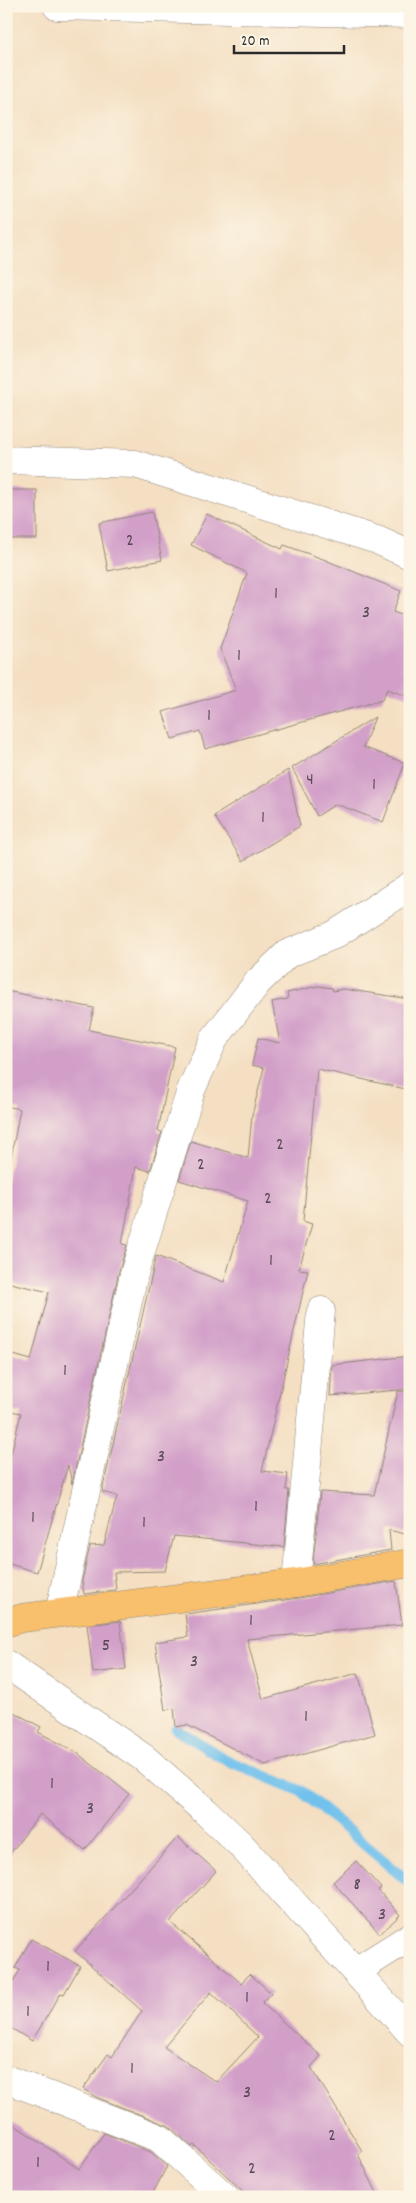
<svg xmlns="http://www.w3.org/2000/svg" width="416" height="2203" viewBox="0 0 416 2203" font-family="Dekko,sans-serif">
<style>
.lines{fill:none;stroke-linecap:round;stroke-linejoin:round}
.stream{stroke:#71c1ec;stroke-width:11}
.building{fill:#d29fc9;fill-rule:evenodd}
.minor-casing{stroke:#908576;stroke-width:29}
.major-casing{stroke:#908576;stroke-width:29}
.minor{stroke:#fff;stroke-width:28}
.major{stroke:#f8bf6c;stroke-width:28}
.labels{text-anchor:middle;dominant-baseline:central;stroke-width:4;stroke-linejoin:round;paint-order:stroke}
.number-label{font-size:18px;fill:#554852}
</style>
<rect width="100%" height="100%" fill="#fcf5e5"/>
<filter id="ink" filterUnits="userSpaceOnUse"><feTurbulence type="fractalNoise" baseFrequency=".02" numOctaves="2"/><feDisplacementMap in="SourceGraphic" scale="10" xChannelSelector="R" yChannelSelector="G"/><feConvolveMatrix kernelMatrix="1 2 1 2 8 2 1 2 1" color-interpolation-filters="sRGB"/></filter>
<filter id="wash" filterUnits="userSpaceOnUse"><feTurbulence type="fractalNoise" baseFrequency=".0096" numOctaves="4" result="noise"/><feDisplacementMap in="SourceGraphic" scale="20" xChannelSelector="R" yChannelSelector="G"/><feGaussianBlur stdDeviation="1.12" result="paint"/><feColorMatrix in="noise" values="0 0 0 0 0 0 0 0 0 0 0 0 0 0 0 0 0 1.4 0 .05"/><feComposite in="paint" operator="in"/></filter>
<g filter="url(#wash)">
<rect width="100%" height="100%" fill="#f4dfc2"/>
<g class="lines">
<path class="stream" d="M 176,1729 L 224,1759 L 301,1791 L 410,1883"/>
</g>
<g id="blocks">
<g class="building">
<rect x="6" y="490" width="31" height="49"/>
<path d="M 152,512 L 162,560 L 108,571 L 99,523 Z"/>
<path d="M 207,514 L 282,549 L 284,545 L 323,559 L 401,591 L 393,612 L 410,618 L 410,697 L 387,689 L 382,700 L 205,749 L 200,731 L 172,739 L 163,712 L 236,690 L 220,649 L 247,573 L 191,545 Z"/>
<path d="M 375,717 L 363,747 L 405,763 L 383,822 L 336,804 L 317,816 L 292,768 Z"/>
<path d="M 288,770 L 300,826 L 243,861 L 214,816 Z"/>
<path d="M 318,986 L 332,988 L 333,991 L 343,989 L 410,999 L 410,1090 L 317,1069 L 303,1221 L 312,1224 L 299,1269 L 308,1270 L 262,1471 L 288,1474 L 286,1490 L 289,1490 L 284,1547 L 174,1536 L 165,1571 L 114,1572 L 116,1590 L 84,1594 L 82,1581 L 90,1546 L 104,1545 L 117,1496 L 102,1492 L 156,1256 L 224,1282 L 248,1201 L 179,1180 L 191,1141 L 248,1158 L 252,1115 L 264,1068 L 252,1065 L 258,1038 L 280,1043 L 272,1002 L 288,999 L 287,993 Z"/>
<path d="M 6,991 L 94,1008 L 89,1030 L 175,1047 L 158,1131 L 162,1132 L 150,1171 L 136,1167 L 122,1244 L 127,1245 L 119,1271 L 72,1484 L 68,1465 L 37,1572 L 6,1563 L 6,1474 L 21,1413 L 6,1410 L 6,1353 L 31,1360 L 49,1292 L 6,1282 L 6,1185 L 20,1109 L 6,1106 Z"/>
<path d="M 410,1356 L 410,1389 L 330,1396 L 332,1365 Z"/>
<path d="M 398,1391 L 410,1392 L 410,1511 L 405,1534 L 389,1530 L 391,1550 L 313,1564 L 320,1492 L 374,1495 Z"/>
<path d="M 396,1581 L 402,1625 L 247,1639 L 263,1699 L 358,1673 L 375,1734 L 265,1765 L 187,1725 L 176,1727 L 174,1708 L 165,1710 L 155,1642 L 188,1637 L 185,1614 L 299,1598 Z"/>
<path d="M 120,1621 L 126,1669 L 93,1673 L 87,1625 Z"/>
<path d="M 6,1708 L 41,1727 L 38,1732 L 76,1752 L 129,1794 L 85,1850 L 40,1814 L 6,1859 Z"/>
<path d="M 178,1837 L 216,1871 L 170,1922 L 241,1983 L 250,1974 L 271,1993 L 262,2003 L 321,2056 L 311,2067 L 362,2151 L 358,2154 L 379,2197 L 249,2197 L 194,2145 L 192,2147 L 169,2126 L 96,2097 L 83,2089 L 108,2054 L 112,2057 L 142,2011 L 75,1951 ZM 211,1992 L 258,2037 L 216,2082 L 164,2047 Z"/>
<path d="M 356,1861 L 381,1888 L 378,1890 L 400,1915 L 380,1934 L 333,1882 Z"/>
<path d="M 31,1939 L 80,1966 L 64,1994 L 61,1993 L 32,2041 L 6,2025 L 6,1993 L 20,1970 L 15,1968 Z"/>
<path d="M 6,2119 L 79,2169 L 104,2133 L 151,2152 L 167,2166 L 151,2197 L 6,2197 Z"/>
</g>
</g>
</g>
<g filter="url(#ink)">
<use href="#blocks" fill-opacity="0" stroke="#908576" stroke-width="1"/>
<g class="lines">
<g class="minor-casing">
<g id="minor">
<path d="M 57,6 L 410,14"/>
<path d="M 6,460 L 135,464 L 377,540 L 410,555"/>
<path d="M 296,1583 L 321,1311"/>
<path d="M 59,1613 L 134,1274 L 191,1090 L 214,1039 L 258,982 L 287,954 L 334,935 L 410,886"/>
<path d="M 6,1664 L 144,1758 L 205,1811 L 239,1843 L 410,2032"/>
<path d="M 356,1971 L 410,1937"/>
<path d="M 6,2079 L 159,2138 L 225,2197"/>
</g>
</g>
<g class="major-casing">
<path id="major" d="M 6,1623 L 22,1618 L 296,1583 L 410,1563"/>
</g>
<use href="#minor" class="minor"/>
<use href="#major" class="major"/>
</g>
</g>
<g class="labels">
<g class="number-label">
<text x="130" y="541">2</text>
<text x="276" y="594">1</text>
<text x="366" y="613">3</text>
<text x="239" y="656">1</text>
<text x="209" y="716">1</text>
<text x="310" y="780">4</text>
<text x="374" y="785">1</text>
<text x="263" y="818">1</text>
<text x="280" y="1145">2</text>
<text x="201" y="1165">2</text>
<text x="268" y="1199">2</text>
<text x="271" y="1261">1</text>
<text x="65" y="1371">1</text>
<text x="161" y="1457">3</text>
<text x="256" y="1507">1</text>
<text x="33" y="1518">1</text>
<text x="144" y="1523">1</text>
<text x="251" y="1621">1</text>
<text x="106" y="1646">5</text>
<text x="194" y="1662">3</text>
<text x="306" y="1717">1</text>
<text x="52" y="1784">1</text>
<text x="90" y="1809">3</text>
<text x="357" y="1885">8</text>
<text x="382" y="1915">3</text>
<text x="48" y="1967">1</text>
<text x="247" y="1998">1</text>
<text x="28" y="2012">1</text>
<text x="132" y="2069">1</text>
<text x="247" y="2093">3</text>
<text x="332" y="2136">2</text>
<text x="38" y="2163">1</text>
<text x="252" y="2169">2</text>
</g>
</g>
<rect width="416" height="2203" fill="none" stroke="#fcf5e5" stroke-width="25"/>
<path d="M234 45v8h110v-8" fill="none" stroke="#2b2b2b" stroke-width="2.5"/>
<text x="241" y="45" font-size="15" fill="#2b2b2b" stroke="#fcf5e5" stroke-width="4" paint-order="stroke">20 m</text>
</svg>
